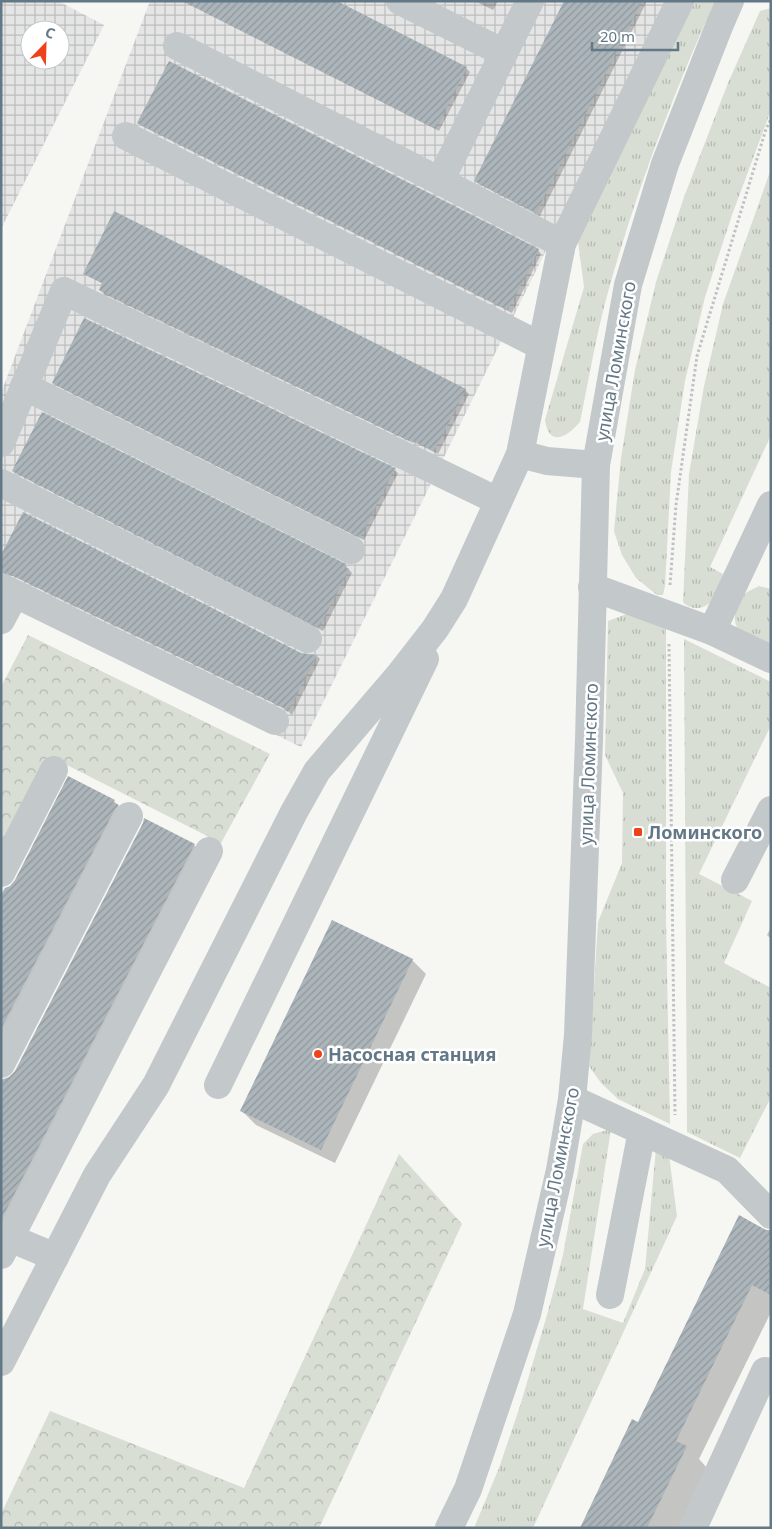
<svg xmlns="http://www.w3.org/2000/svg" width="772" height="1529" viewBox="0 0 772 1529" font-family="'Noto Sans',sans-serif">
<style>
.industrial{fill:url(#industrial-grid);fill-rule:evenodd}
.grass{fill:url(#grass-tufts)}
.forest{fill:url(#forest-crowns)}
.shadow{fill:#0003}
.building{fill:url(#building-hatch)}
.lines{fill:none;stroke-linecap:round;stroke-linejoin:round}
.path{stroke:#bfc1c3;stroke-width:3;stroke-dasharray:2.5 2.5;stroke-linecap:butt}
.minor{stroke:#c3c8cb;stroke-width:28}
.poi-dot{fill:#ee421b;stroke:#fff;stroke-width:2}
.labels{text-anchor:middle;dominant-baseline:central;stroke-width:5;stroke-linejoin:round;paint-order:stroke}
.street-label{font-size:18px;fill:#637886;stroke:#fff}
.poi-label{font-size:18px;font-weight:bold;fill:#637886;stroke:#fff;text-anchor:start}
</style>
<defs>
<pattern id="industrial-grid" width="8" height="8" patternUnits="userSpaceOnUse" patternTransform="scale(1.25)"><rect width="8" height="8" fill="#e4e5e4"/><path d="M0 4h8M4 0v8" fill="none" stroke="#bcbebe"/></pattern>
<pattern id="grass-tufts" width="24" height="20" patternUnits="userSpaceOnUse" patternTransform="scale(1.25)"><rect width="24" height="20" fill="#d8ded3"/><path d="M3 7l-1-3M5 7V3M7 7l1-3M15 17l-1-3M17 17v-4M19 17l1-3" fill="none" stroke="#b3b9b1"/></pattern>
<pattern id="forest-crowns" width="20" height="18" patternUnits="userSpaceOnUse" patternTransform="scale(1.25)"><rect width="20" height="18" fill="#d8ded3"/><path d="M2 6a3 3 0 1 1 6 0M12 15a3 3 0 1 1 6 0" fill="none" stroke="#b3b9b1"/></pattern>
<pattern id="building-hatch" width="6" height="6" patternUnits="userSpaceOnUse" patternTransform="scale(1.25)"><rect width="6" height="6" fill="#acb5ba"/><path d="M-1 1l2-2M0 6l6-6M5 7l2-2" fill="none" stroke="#90989d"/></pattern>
</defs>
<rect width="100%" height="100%" fill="#f6f6f3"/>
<g class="industrial">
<path d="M 1,1 L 58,1 L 104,25 L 1,229 ZM 30,30 L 60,30 L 60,60 L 30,60 Z"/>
<path d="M 150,1 L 669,1 L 301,747 L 1,602 L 1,393 Z"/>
</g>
<g class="grass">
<path d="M 692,1 L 715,1 C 672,96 636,192 608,292 C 596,335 589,379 580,422 C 567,437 549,448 545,420 L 584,287 L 578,242 Z"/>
<path d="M 771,8 L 771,110 L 732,215 L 705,297 L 685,381 L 671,472 L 665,586 L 663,595 L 657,595 L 636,578 L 622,555 L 614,531 L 621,458 L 635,370 L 656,282 L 684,197 L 728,83 L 760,11 Z"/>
<path d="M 771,169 L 771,435 L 710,567 L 723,574 C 720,582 718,591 714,598 C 707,609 692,612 683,602 L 689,474 L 704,386 L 723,304 Z"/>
<path d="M 759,586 L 771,589 L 771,646 C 762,642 749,639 742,633 C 729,623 736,604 745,594 C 749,590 754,589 759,586 Z"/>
<path d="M 632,612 L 666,629 L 666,920 L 670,1124 L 618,1099 L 601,1083 L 589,1066 L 598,922 L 622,863 L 623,793 L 605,755 L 608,621 Z"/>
<path d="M 684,639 L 771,682 L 771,725 L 699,874 L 752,901 L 724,963 L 771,988 L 771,1097 L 740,1158 L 687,1132 Z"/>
<path d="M 611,1129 L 583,1309 L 623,1323 L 645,1269 L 656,1148 L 669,1155 L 677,1216 L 533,1528 L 474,1528 L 499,1468 L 520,1406 L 547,1315 L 563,1255 L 583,1144 L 593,1134 Z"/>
</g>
<g class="forest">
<path d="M 28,635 L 270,754 L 221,843 L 53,758 L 1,856 L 1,687 Z"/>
<path d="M 399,1154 L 462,1224 L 319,1528 L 1,1528 L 1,1514 L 50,1411 L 244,1488 Z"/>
</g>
<g class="shadow">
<path d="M 182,1 L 334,1 L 466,68 L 470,72 L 439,131 Z"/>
<path d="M 475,1 L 498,1 L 493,10 Z"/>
<path d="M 566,1 L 647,1 L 540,216 L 479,184 L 476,181 Z"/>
<path d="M 139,123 L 538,250 L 541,254 L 512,313 L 142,126 Z"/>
<path d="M 84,273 L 465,390 L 469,394 L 438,454 L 414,442 L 413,443 L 104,294 L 100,290 L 103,284 Z"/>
<path d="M 54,382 L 394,470 L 398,473 L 364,540 L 57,386 Z"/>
<path d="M 14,471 L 345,565 L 352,573 L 323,631 L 17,474 Z"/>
<path d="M 1,558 L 301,654 L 317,656 L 320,659 L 292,715 L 287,710 L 13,576 L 1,573 Z"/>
<path d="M 114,801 L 121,809 L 1,1039 L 1,898 L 11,887 Z"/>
<path d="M 194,845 L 198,849 L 1,1230 L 1,1081 L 11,1078 L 16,1072 Z"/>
<path d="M 771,927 L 771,939 L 767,935 Z"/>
<path d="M 412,960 L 426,974 L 335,1163 L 256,1125 L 242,1111 Z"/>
<path d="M 766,1231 L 771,1232 L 771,1312 L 699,1459 L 707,1468 L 679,1528 L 581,1528 L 638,1424 Z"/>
</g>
<g class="building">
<path d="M 183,1 L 337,1 L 467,67 L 436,129 Z"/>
<path d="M 564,1 L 642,1 L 536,213 L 474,181 Z"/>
<path d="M 169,61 L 539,249 L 508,310 L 137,123 Z"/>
<path d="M 114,211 L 466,389 L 434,451 L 410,439 L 409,441 L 99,290 L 102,283 L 83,274 Z"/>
<path d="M 84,318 L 395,468 L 360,538 L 52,383 Z"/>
<path d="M 42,412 L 346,564 L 345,567 L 349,569 L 319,628 L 12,471 Z"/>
<path d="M 23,512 L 301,653 L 317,655 L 288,712 L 282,707 L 8,573 L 1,572 L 1,555 Z"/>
<path d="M 68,776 L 115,800 L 113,802 L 119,805 L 115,809 L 1,1029 L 1,895 L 5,888 L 10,886 L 15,880 Z"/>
<path d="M 144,818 L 195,844 L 1,1220 L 1,1080 L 9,1077 L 15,1071 L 143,823 Z"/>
<path d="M 332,920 L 413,959 L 321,1150 L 240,1111 Z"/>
<path d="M 739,1215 L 766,1230 L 771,1230 L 771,1295 L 752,1285 L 676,1441 L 687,1446 L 647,1528 L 580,1528 L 632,1419 L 638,1422 Z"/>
</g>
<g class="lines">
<g class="path">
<path d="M 670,585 L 676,505 L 697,356 L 766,129 L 771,119"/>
<path d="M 669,644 L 675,1115"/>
</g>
<g class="minor">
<path d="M 400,1 L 504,53"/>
<path d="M 530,1 L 440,181 L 562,244"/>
<path d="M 177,46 L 440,181"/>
<path d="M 126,136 L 541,346"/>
<path d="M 24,386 L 351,550"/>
<path d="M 1,443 L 64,291 L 498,501"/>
<path d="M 520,454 L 547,461 L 596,465"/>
<path d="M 1,483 L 308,639"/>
<path d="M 1,587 L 275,721"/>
<path d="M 592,587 L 712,631 L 771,659"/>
<path d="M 1,620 L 15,594"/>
<path d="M 712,631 L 771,505"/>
<path d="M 1,873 L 54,770"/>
<path d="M 735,880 L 771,810"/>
<path d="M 1,1064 L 129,816"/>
<path d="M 218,1085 L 425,659"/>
<path d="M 572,1099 L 727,1170 L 771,1215"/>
<path d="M 10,1238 L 55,1257"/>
<path d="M 1,1255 L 209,851"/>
<path d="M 610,1295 L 642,1131"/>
<path d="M 1,1362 L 97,1175 L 156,1085 L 294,812 L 317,771 L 400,674 L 435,629 L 454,599 L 520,454 L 562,244 L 680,1"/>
<path d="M 449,1528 L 468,1489 L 527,1314 L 560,1170 L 572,1099 L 578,1035 L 589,740 L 596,465 L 628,285 L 665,164 L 720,24 L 730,1"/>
<path d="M 693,1528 L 765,1371 L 771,1374"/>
</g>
</g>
<g class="poi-dot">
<rect x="633" y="827" width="10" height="10" rx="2.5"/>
<circle cx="318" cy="1054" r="5"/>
</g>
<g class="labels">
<g class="street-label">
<text transform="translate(615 361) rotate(-80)">улица Ломинского</text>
<text transform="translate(588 764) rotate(-88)">улица Ломинского</text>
<text transform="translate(557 1167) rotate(-79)">улица Ломинского</text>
</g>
<g class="poi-label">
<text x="648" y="832">Ломинского</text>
<text x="328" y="1054">Насосная станция</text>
</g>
</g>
<rect width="772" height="1529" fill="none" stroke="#637886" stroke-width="5"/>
<g transform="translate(45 45) rotate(23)"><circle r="24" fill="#ffffff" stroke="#c1c9cf"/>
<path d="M0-4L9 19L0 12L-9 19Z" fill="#ee421b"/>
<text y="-8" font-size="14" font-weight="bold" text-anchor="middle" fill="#637886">С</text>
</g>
<path d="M592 42v8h86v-8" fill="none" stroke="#637886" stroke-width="2.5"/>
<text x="600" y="42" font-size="15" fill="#637886" stroke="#ffffff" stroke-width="4" paint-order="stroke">20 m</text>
</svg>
